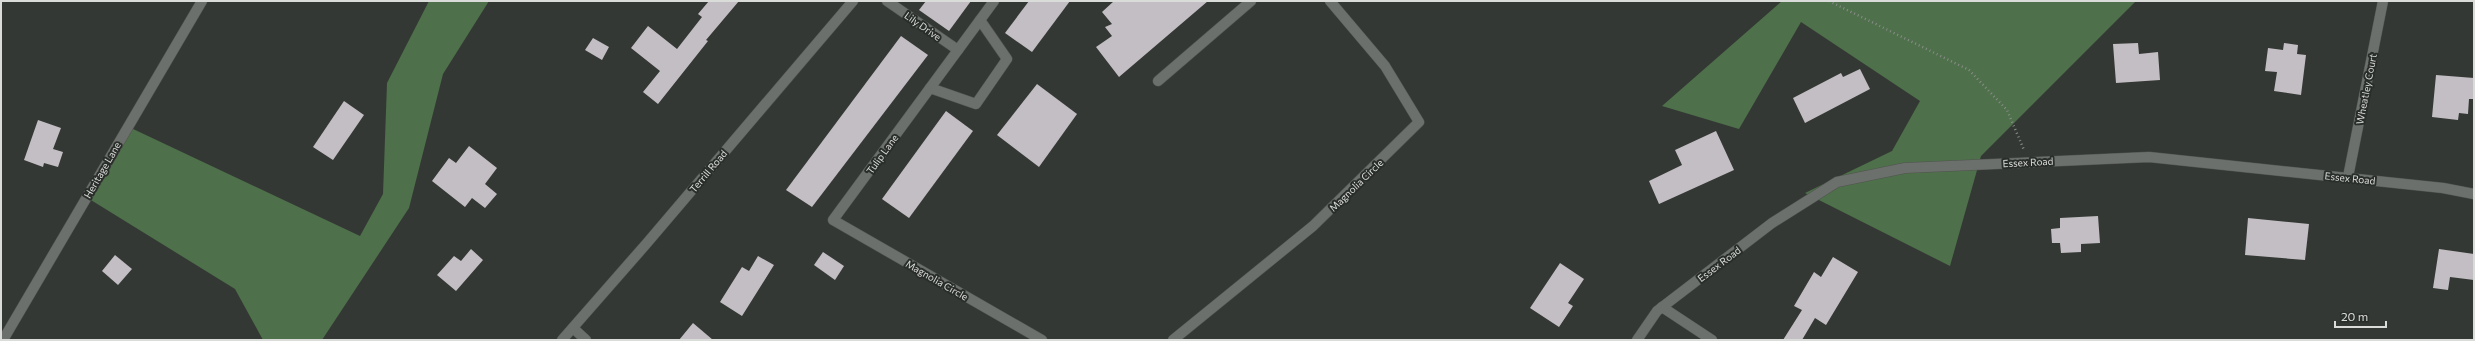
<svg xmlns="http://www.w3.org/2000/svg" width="2475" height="341" viewBox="0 0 2475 341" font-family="Commissioner,sans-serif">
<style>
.forest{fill:#4e704a}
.building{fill:#c3bec3}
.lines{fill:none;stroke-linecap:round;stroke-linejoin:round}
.minor-casing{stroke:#515450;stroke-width:11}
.path{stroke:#898c89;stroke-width:2.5;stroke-dasharray:1 3;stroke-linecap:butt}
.minor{stroke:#6c706c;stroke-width:10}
.labels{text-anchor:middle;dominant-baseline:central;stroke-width:4;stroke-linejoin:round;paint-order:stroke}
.street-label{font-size:10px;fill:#dadcda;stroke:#2a2e2a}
</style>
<rect width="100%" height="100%" fill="#343834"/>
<g class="forest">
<path d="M 429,1 L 489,1 L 443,74 L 409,208 L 322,340 L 263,340 L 235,289 L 86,197 L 131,128 L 360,236 L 383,194 L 387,83 Z"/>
<path d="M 1782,1 L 2136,1 L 1981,156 L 1950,266 L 1805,193 L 1892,151 L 1920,101 L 1801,22 L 1739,129 L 1662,106 Z"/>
</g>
<g class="building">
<path d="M 709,1 L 739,1 L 706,40 L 708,41 L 658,104 L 643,92 L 660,71 L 631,48 L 648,26 L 677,49 L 702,17 L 698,14 Z"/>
<path d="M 926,1 L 971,1 L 949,31 L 919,10 Z"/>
<path d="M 1029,1 L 1070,1 L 1032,52 L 1005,33 Z"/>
<path d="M 1114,1 L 1208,1 L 1119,77 L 1096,47 L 1112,36 L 1105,27 L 1112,24 L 1102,12 Z"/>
<path d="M 901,36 L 928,55 L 812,207 L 786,190 Z"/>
<path d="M 593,38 L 609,47 L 602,60 L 585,50 Z"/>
<path d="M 2138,43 L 2139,54 L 2158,52 L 2160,80 L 2116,83 L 2113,44 Z"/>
<path d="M 2284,43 L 2298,45 L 2297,54 L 2306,55 L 2301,95 L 2274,91 L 2277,72 L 2265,71 L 2268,48 L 2283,50 Z"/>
<path d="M 1860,69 L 1870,89 L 1805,123 L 1793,98 L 1841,73 L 1843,77 Z"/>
<path d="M 2436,75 L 2474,78 L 2474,99 L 2469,99 L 2468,114 L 2459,113 L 2458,120 L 2432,117 Z"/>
<path d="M 1037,84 L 1077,114 L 1039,167 L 997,135 Z"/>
<path d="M 344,101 L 364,115 L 333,160 L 313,147 Z"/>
<path d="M 946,111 L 973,131 L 909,218 L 882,199 Z"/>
<path d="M 38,120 L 61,128 L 53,149 L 63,152 L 58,167 L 44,163 L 43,167 L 24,160 Z"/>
<path d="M 1716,131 L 1734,170 L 1659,204 L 1649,181 L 1682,165 L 1675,150 Z"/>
<path d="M 469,146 L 497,168 L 485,184 L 497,194 L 485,208 L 472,198 L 465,207 L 432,181 L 449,158 L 456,163 Z"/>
<path d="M 2098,216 L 2100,243 L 2081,244 L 2081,252 L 2061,253 L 2060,243 L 2052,243 L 2051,229 L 2060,228 L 2060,218 Z"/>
<path d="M 2248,218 L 2309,224 L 2305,260 L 2245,255 Z"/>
<path d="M 471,249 L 483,260 L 456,291 L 437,275 L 454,256 L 461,261 Z"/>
<path d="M 2439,249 L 2474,254 L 2474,280 L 2450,277 L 2448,290 L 2433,288 Z"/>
<path d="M 823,252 L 844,266 L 835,280 L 814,265 Z"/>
<path d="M 115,255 L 132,269 L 118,285 L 102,271 Z"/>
<path d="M 758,256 L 774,265 L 742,316 L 720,302 L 742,267 L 749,271 Z"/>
<path d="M 1833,257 L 1858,272 L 1826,325 L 1815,318 L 1802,340 L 1783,340 L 1802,310 L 1794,306 L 1814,272 L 1821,277 Z"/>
<path d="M 1560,263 L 1584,279 L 1568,303 L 1573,306 L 1559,327 L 1530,308 Z"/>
<path d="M 693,323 L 713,340 L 679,340 Z"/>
</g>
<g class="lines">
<g class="minor-casing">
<g id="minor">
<path d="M 887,1 L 958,50"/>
<path d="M 994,1 L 833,220 L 1042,340"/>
<path d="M 1158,81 L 1251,1"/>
<path d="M 930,88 L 976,104 L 1007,59 L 980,20"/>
<path d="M 2348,177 L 2383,1"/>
<path d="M 1662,307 L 1712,340"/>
<path d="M 573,328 L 586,340"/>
<path d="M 3,340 L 202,1"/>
<path d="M 562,340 L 647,243 L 853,1"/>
<path d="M 1173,340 L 1313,226 L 1419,122 L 1385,66 L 1330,1"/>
<path d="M 1637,340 L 1657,311 L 1772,223 L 1837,182 L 1905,168 L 2149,157 L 2443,188 L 2474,194"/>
</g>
</g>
<path class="path" d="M 1829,1 L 1969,70 L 2007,110 L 2024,150"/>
<use href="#minor" class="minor"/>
</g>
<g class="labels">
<g class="street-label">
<text transform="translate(923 26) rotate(35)">Lily Drive</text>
<text transform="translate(2366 89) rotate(-79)">Wheatley Court</text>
<text transform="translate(882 154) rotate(-54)">Tulip Lane</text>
<text transform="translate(2028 162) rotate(-3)">Essex Road</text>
<text transform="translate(102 170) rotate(-60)">Heritage Lane</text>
<text transform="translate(708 171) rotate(-50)">Terrill Road</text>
<text transform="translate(2350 178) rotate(6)">Essex Road</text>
<text transform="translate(1356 185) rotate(-44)">Magnolia Circle</text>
<text transform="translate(1719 264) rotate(-37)">Essex Road</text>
<text transform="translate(937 280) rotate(30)">Magnolia Circle</text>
</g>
</g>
<rect width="2475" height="341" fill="none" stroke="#dadcda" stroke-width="4"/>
<path d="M2335 321v6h51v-6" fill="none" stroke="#dadcda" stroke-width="2"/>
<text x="2341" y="321" font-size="12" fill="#dadcda" stroke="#2a2e2a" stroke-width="3" paint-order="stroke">20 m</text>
</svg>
